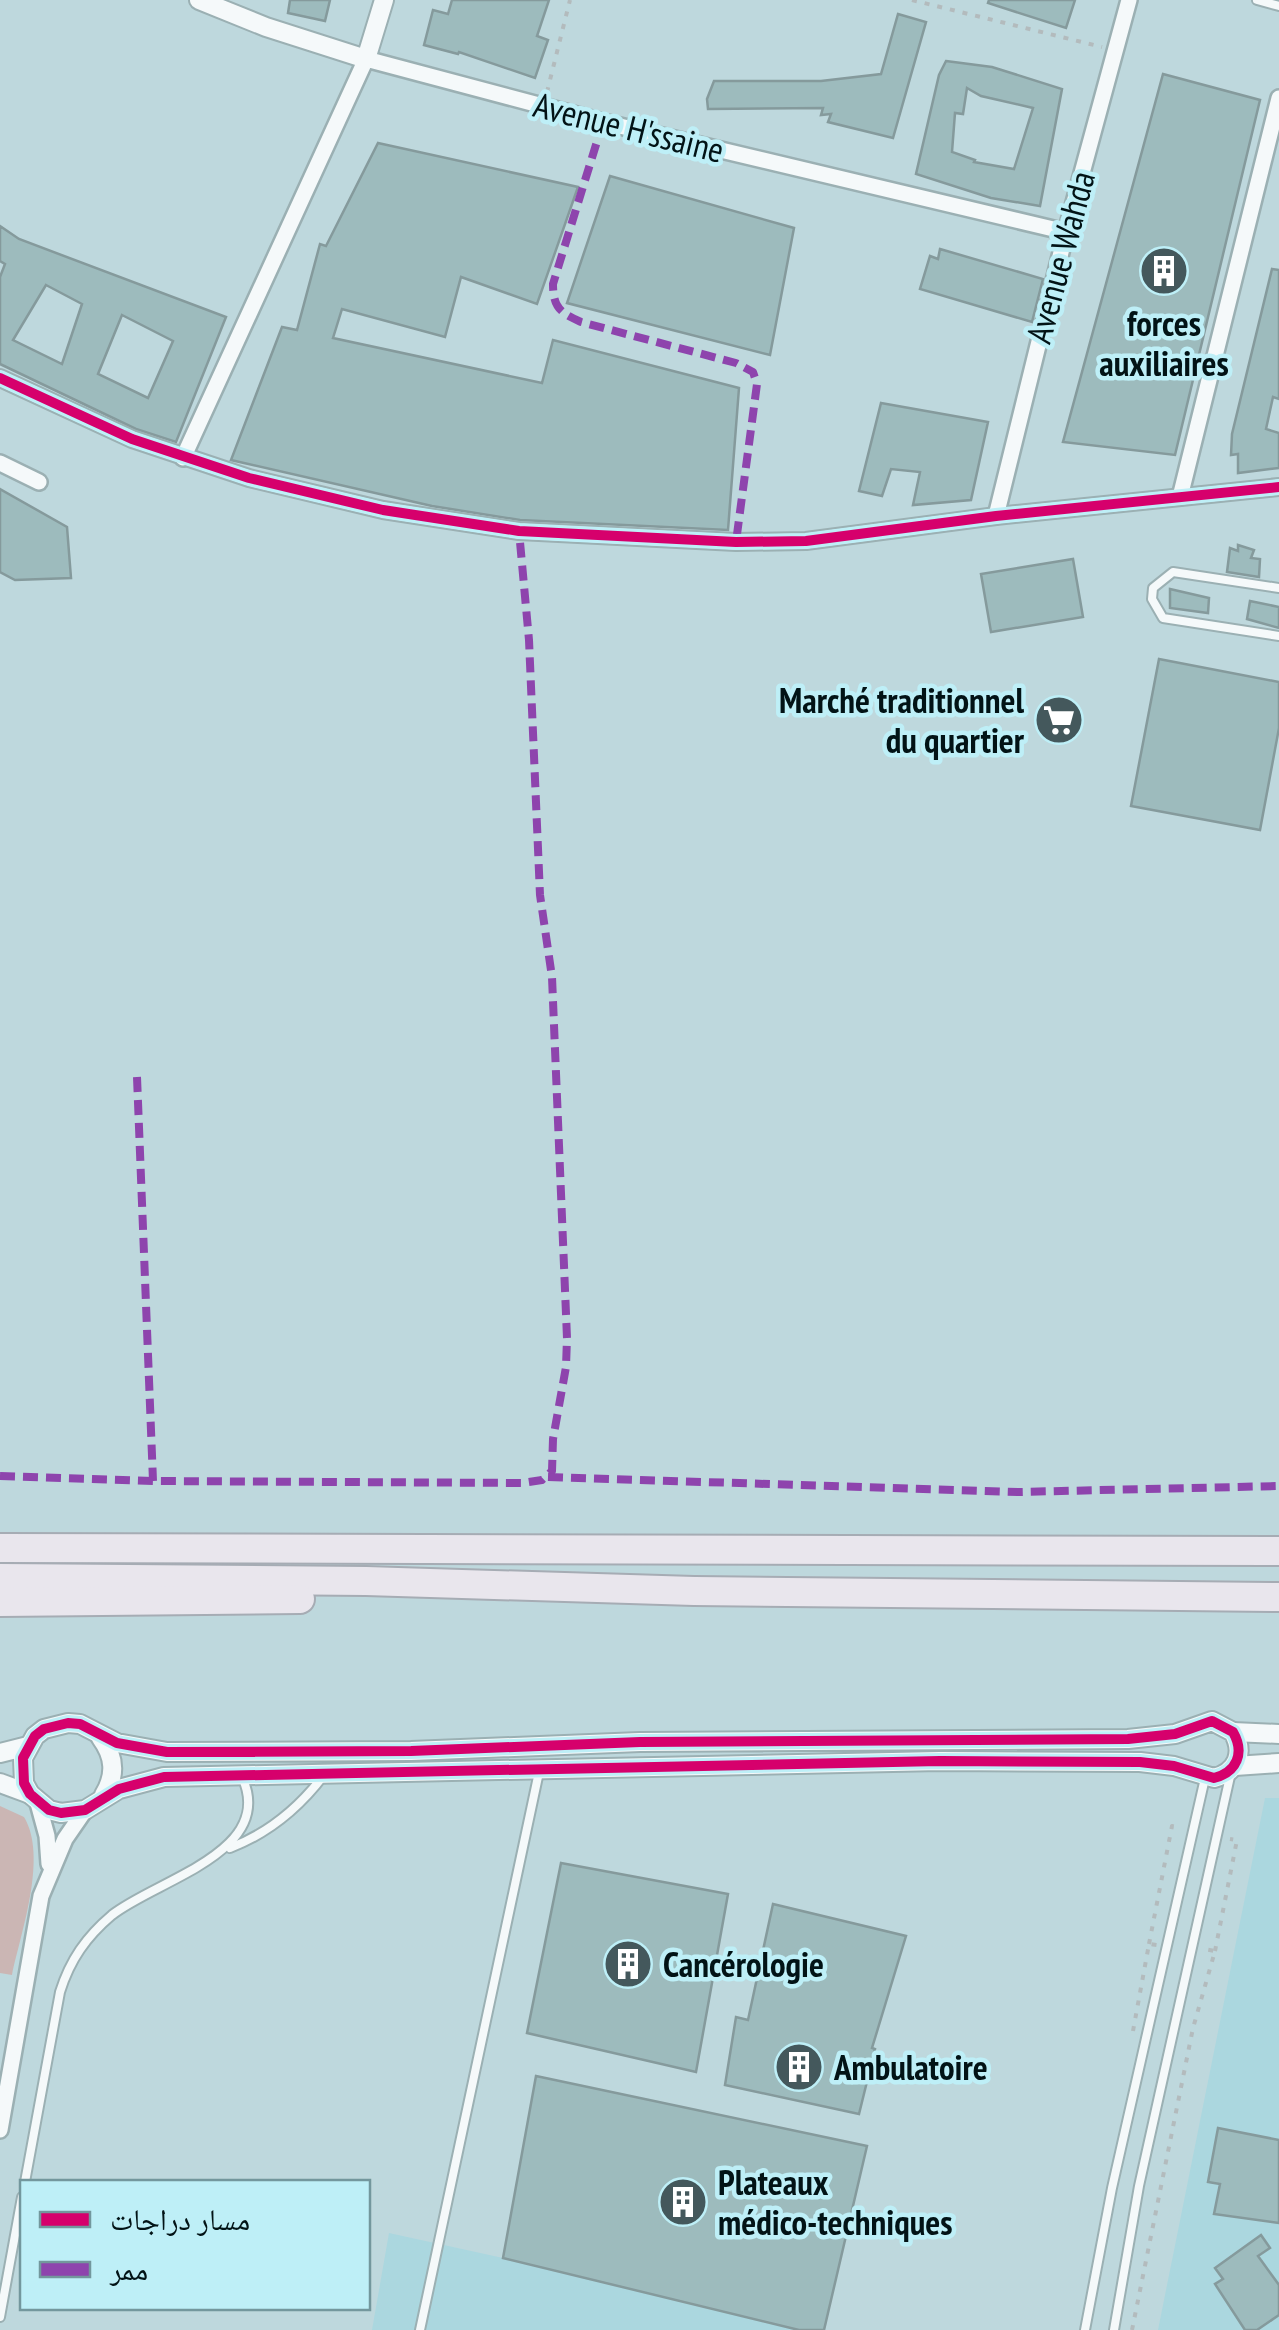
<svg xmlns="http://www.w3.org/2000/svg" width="1279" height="2330" viewBox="0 0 1279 2330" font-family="'PT Sans Narrow','Noto Naskh Arabic',sans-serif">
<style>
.built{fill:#abd7df}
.green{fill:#cbb6b4}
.building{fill:#9dbbbd;stroke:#859a9c;stroke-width:2.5;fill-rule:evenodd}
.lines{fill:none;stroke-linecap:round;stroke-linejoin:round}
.service-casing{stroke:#9bb0b3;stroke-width:12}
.minor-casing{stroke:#9bb0b3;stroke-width:20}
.tertiary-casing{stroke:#9bb0b3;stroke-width:22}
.motorway-casing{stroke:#a6acb4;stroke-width:32}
.path{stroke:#b3bbbd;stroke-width:4;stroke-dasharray:5 8;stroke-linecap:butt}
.service{stroke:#f5f9fa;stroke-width:8}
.minor{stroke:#f5f9fa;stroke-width:15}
.tertiary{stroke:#f5f9fa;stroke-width:18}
.motorway{stroke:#e9e6ed;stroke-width:28}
.quiet{stroke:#8e44ad;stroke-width:8;stroke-dasharray:15 8;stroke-linecap:butt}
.cycleway-casing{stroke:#beeff7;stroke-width:16}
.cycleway{stroke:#d6006c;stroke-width:10}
.labels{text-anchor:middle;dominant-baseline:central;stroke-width:9;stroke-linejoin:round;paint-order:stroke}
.street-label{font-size:35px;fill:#021316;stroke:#beeff7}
.poi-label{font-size:35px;font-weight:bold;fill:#021316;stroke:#beeff7;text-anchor:start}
</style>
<rect width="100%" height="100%" fill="#bed8dd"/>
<g class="built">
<path d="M 1265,1798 L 1279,1798 L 1279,2330 L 1158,2330 Z"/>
<path d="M 389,2233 L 503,2258 L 799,2330 L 372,2330 Z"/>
</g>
<path class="green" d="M 0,1806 L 24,1817 C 48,1857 21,1932 12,1975 L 0,1973 Z"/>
<g class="building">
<path d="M 290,0 L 330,0 L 325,21 L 288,13 Z"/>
<path d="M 452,0 L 549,0 L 537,36 L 548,40 L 535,78 L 459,52 L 458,54 L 424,45 L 433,10 L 448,14 Z"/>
<path d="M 989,0 L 1075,0 L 1066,28 L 988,3 Z"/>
<path d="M 898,14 L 926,22 L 893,138 L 828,122 L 831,114 L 821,115 L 823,108 L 708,109 L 707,99 L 714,81 L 821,81 L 881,74 Z"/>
<path d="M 946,61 L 992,67 L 1062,89 L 1040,206 L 991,198 L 916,174 L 939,75 ZM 967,88 L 981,96 L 1033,108 L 1014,169 L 974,162 L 975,160 L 952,152 L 955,113 L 963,114 Z"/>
<path d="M 1163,74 L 1260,100 L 1175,455 L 1063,442 Z"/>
<path d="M 378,143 L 578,187 L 537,304 L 461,277 L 445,337 L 342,309 L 333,338 L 542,383 L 553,340 L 739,388 L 728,530 L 520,520 L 432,506 L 231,460 L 282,327 L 297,330 L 320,244 L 326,246 Z"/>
<path d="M 610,176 L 794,228 L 770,355 L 567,303 Z"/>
<path d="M 0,226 L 19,239 L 226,317 L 176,442 L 136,429 L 0,364 L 0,277 L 5,264 L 0,261 ZM 46,285 L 82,304 L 62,364 L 13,340 ZM 122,315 L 173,341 L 148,398 L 98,374 Z"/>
<path d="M 940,249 L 1043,279 L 1032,322 L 920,289 L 930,256 L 938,259 Z"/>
<path d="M 1272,269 L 1279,270 L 1279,399 L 1273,397 L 1266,429 L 1279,433 L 1279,468 L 1238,473 L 1238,454 L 1231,455 L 1232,434 Z"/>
<path d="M 881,403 L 988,422 L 971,500 L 913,505 L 920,472 L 891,469 L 882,496 L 859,491 Z"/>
<path d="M 0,489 L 67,527 L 71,578 L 15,580 L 0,572 Z"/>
<path d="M 1238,545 L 1254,550 L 1251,558 L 1260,559 L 1259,577 L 1227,572 L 1230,548 L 1238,551 Z"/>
<path d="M 1073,559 L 1083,617 L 991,632 L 981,574 Z"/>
<path d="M 1170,589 L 1209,598 L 1208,613 L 1170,608 Z"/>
<path d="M 1250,601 L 1279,607 L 1279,628 L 1247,619 Z"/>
<path d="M 1159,659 L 1279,682 L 1279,728 L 1260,830 L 1131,806 Z"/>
<path d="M 561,1863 L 728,1894 L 696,2072 L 527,2033 Z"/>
<path d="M 773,1904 L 906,1936 L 872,2048 L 875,2049 L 859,2114 L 725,2085 L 736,2017 L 748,2020 Z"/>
<path d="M 536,2076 L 867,2146 L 824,2330 L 799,2330 L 503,2258 Z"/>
<path d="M 1218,2128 L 1279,2140 L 1279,2223 L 1214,2214 L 1220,2184 L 1208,2182 Z"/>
<path d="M 1261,2235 L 1270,2248 L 1258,2256 L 1279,2285 L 1279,2315 L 1257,2330 L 1245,2330 L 1215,2284 L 1223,2279 L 1215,2268 Z"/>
</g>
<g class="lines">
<g class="service-casing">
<g id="service">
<path d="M 1257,0 L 1279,6"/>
<path d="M 1279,588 L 1173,572 L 1153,588 L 1152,599 L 1163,618 L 1279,636"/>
<path d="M 230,1848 C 269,1833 299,1808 324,1775"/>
<path d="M 25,2182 L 60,1992 C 70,1960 86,1937 112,1915 C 156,1880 277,1852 242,1777"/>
<path d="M 0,2317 L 22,2197"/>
<path d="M 420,2330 L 539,1772"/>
<path d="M 1085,2330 L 1112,2188 L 1205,1778"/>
<path d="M 1114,2330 L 1139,2186 L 1231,1772"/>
</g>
</g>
<g class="minor-casing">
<g id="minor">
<path d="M 0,378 L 132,439 L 249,478 L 383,510 L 519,531 L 736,542 L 806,541 L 996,516 L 1279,487"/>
<path d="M 183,458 L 366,59 L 603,122 L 1066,232"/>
<path d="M 0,463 L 39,482"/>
<path d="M 1180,497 L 1279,98"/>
<path d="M 996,516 L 1066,232 L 1129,0"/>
<path d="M 38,1803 L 47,1836 L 49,1864"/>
<path d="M 0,2130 L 41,1896 L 65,1839 L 85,1810"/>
</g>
</g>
<g class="tertiary-casing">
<g id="tertiary">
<path d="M 199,0 L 266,27 L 366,59 L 384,0"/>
<path d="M 1212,1721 L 1233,1732 C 1245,1753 1237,1772 1214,1778 L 1174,1766 L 1140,1762 L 940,1761 L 164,1777 L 119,1789 L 85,1810 L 61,1813 L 49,1810 L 30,1794 L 24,1783 L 23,1758 L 35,1736 L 44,1729 L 68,1723 L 80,1724 L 117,1743 L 167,1752 L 411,1751 L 640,1742 L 1128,1739 L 1175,1734 Z"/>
<path d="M 1233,1732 L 1279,1734"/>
<path d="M 101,1738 C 115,1757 116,1775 104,1795"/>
<path d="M 0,1753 L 28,1746"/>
<path d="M 1235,1766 L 1279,1763"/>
<path d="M 0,1783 L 30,1794"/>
</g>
</g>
<g class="motorway-casing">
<g id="motorway">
<path d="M 0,1548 L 1279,1551"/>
<path d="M 0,1578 L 366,1581 L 694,1591 L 1279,1597"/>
<path d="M 0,1602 L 300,1599"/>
</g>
</g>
<g class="path">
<path d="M 912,0 L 1102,47"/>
<path d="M 547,92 L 570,0"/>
<path d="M 1149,1944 L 1172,1826 L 1181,1828"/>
<path d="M 1215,1951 L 1237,1840 L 1230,1839"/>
<path d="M 1133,2031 L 1149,1944 L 1157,1945"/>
<path d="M 1132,2330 L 1193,2028 L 1215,1951 L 1204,1949"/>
</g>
<use href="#service" class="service"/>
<use href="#minor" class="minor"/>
<use href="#tertiary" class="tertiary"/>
<use href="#motorway" class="motorway"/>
<g class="quiet">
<path d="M 603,122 L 553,284 C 553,308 561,313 581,322 L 736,363 L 753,372 L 757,384 L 736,542"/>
<path d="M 137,1077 L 153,1481"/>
<path d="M 0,1476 L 153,1481 L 522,1483 L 542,1480 L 552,1471 L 553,1439 L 566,1367 L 567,1338 L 552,977 L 540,895 L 529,640 L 519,531"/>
<path d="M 548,1477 L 1018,1492 L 1279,1486"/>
</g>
<g class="cycleway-casing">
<g id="cycleway">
<path d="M 0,378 L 132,439 L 249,478 L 383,510 L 519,531 L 736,542 L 806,541 L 996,516 L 1279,487"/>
<path d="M 1212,1721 L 1233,1732 C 1245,1753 1237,1772 1214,1778 L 1174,1766 L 1140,1762 L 940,1761 L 164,1777 L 119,1789 L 85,1810 L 61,1813 L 49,1810 L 30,1794 L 24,1783 L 23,1758 L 35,1736 L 44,1729 L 68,1723 L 80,1724 L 117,1743 L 167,1752 L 411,1751 L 640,1742 L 1128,1739 L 1175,1734 Z"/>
</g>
</g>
<use href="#cycleway" class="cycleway"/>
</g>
<defs>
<g id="building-disc" transform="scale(2.5)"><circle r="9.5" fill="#44585c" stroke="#beeff7"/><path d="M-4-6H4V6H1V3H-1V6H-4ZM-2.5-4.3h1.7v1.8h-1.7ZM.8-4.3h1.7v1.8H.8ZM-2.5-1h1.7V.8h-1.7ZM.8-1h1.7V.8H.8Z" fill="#fff"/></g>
<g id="supermarket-disc" transform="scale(2.5)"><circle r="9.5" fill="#44585c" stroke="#beeff7"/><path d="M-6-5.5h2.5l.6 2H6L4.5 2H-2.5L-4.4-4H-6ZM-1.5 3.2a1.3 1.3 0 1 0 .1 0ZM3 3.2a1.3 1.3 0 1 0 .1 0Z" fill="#fff"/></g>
</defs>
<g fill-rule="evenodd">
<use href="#building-disc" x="1164" y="271"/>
<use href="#supermarket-disc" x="1059" y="720"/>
<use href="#building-disc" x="628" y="1964"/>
<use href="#building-disc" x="799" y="2067"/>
<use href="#building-disc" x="683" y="2202"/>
</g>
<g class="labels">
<g class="street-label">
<text transform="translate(629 127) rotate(14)">Avenue H'ssaine</text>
<text transform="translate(1060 257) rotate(-75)">Avenue Wahda</text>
</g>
<g class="poi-label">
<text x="1164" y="323" text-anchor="middle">forces<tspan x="1164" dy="40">auxiliaires</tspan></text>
<text x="1024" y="700" text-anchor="end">Marché traditionnel<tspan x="1024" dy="40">du quartier</tspan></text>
<text x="663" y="1964">Cancérologie</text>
<text x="834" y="2067">Ambulatoire</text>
<text x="718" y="2182">Plateaux<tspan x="718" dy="40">médico-techniques</tspan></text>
</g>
</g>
<rect x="20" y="2180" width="350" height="130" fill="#beeff7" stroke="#73979d" stroke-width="2.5"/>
<rect x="40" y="2212" width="50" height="15" fill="#d6006c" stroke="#73979d" stroke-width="2.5"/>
<text x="110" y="2230" font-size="30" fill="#021316">مسار دراجات</text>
<rect x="40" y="2262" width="50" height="15" fill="#8e44ad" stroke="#73979d" stroke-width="2.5"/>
<text x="110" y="2280" font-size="30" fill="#021316">ممر</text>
</svg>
